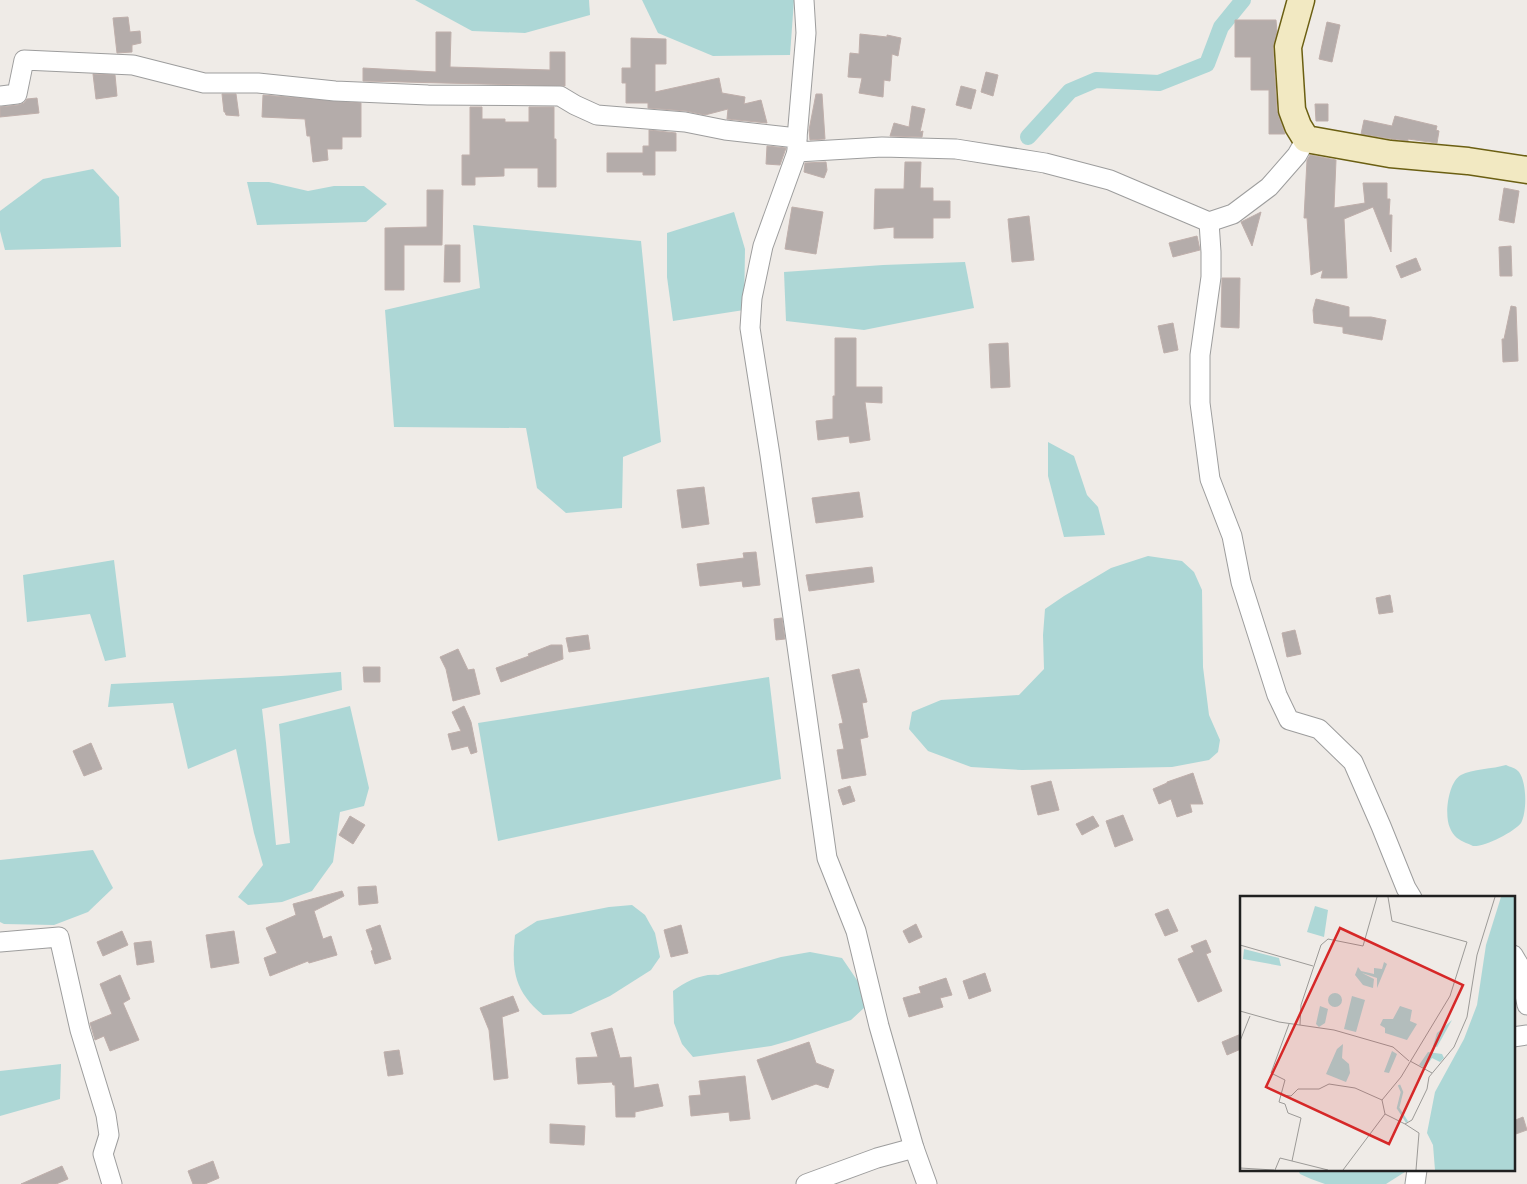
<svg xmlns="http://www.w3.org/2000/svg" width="1527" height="1184" viewBox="0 0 1527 1184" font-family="Montserrat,sans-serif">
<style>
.water{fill:#add7d6}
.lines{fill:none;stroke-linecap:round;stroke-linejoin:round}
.canal{stroke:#add7d6;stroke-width:16}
.building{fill:#b4acaa;stroke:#bfafab}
.street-casing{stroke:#9d9d9d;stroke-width:21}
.secondary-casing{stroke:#6b5f12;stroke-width:29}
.street{stroke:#fff;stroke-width:19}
.secondary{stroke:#f2e9c2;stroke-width:26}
.inset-river{fill:none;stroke:#add7d6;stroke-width:2.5}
.inset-road{fill:none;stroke:#9c9a97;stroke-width:1}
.view{fill:#d62828;fill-opacity:0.15;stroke:#d62828;stroke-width:2.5}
.inset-edge{fill:none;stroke:#202020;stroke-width:2.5}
</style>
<rect width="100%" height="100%" fill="#efebe7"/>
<g class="water">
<path d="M 415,0 L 589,0 L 590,15 L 525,33 L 472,31 Z"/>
<path d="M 642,0 L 794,0 L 790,55 L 713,56 L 658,33 Z"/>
<path d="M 93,169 L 119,197 L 121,247 L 5,250 L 0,231 L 0,211 L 43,179 Z"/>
<path d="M 247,182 L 269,182 L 308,191 L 334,186 L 364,186 L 387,204 L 366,222 L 257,225 Z"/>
<path d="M 734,212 L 745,249 L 744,310 L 673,321 L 667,277 L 667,233 Z"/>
<path d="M 473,225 L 641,241 L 661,442 L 623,457 L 622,508 L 566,513 L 537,488 L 526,428 L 394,427 L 385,310 L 480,288 Z"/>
<path d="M 965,262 L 974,308 L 864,330 L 786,321 L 784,272 L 883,265 Z"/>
<path d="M 1048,442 L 1074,456 L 1087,495 L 1098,507 L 1105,535 L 1064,537 L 1048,476 Z"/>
<path d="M 1148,556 L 1182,561 L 1194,572 L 1202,590 L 1203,667 L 1209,715 L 1220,740 L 1218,752 L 1209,760 L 1172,767 L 1022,770 L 971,767 L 928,751 L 909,729 L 912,712 L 941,700 L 1019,695 L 1044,669 L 1043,635 L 1045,609 L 1064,596 L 1111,568 Z"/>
<path d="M 114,560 L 126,657 L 105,661 L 90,614 L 27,622 L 23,575 Z"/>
<path d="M 341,672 L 342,690 L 262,709 L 266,743 L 276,845 L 290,843 L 279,724 L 350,706 L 369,788 L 364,806 L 340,812 L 333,862 L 312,891 L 282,902 L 248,905 L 238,897 L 263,865 L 254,833 L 236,749 L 188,769 L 173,703 L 108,707 L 111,684 L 281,676 Z"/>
<path d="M 769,677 L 781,779 L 498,841 L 478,723 Z"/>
<path d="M 1506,765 C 1510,767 1516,768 1519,772 C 1527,783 1527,812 1521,823 C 1514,832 1485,847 1473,846 C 1471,845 1469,844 1466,843 C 1459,840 1453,836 1450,828 C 1444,816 1448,782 1461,775 C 1472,769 1493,769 1506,765 Z"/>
<path d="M 93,850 L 113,888 L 88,912 L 54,925 L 4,924 L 0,922 L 0,860 Z"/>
<path d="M 632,905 L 645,915 L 655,933 L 660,957 L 651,970 L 610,996 L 571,1014 L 543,1015 C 515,992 511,971 515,935 L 537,921 L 609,907 Z"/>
<path d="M 810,952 L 842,958 L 859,983 L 865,1007 L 851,1020 L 792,1040 L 771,1046 L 693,1057 L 682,1044 L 674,1023 L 673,991 C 685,982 702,973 718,975 L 781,957 Z"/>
<path d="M 61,1064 L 60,1099 L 0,1116 L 0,1071 Z"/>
<path d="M 1298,1170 L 1408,1170 L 1386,1184 L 1325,1184 L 1311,1179 L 1300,1174 Z"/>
</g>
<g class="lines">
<path class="canal" d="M 1028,137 L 1070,91 L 1096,80 L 1159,83 L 1207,64 L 1221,27 L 1243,0"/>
</g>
<g class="building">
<path d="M 128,17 L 130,32 L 140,31 L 141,43 L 132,45 L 132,52 L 117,53 L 113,18 Z"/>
<path d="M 1235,20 L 1276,20 L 1277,32 L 1273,48 L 1277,111 L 1285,134 L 1269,134 L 1269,90 L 1251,90 L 1251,57 L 1235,57 Z"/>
<path d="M 1327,22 L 1340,25 L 1332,62 L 1319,59 Z"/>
<path d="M 436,32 L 451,32 L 450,67 L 550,70 L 550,52 L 565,52 L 565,86 L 363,81 L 363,68 L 436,72 Z"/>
<path d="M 860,34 L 887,37 L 887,35 L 901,38 L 898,56 L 892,54 L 890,81 L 884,80 L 883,97 L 859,93 L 862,78 L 848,77 L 850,53 L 859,54 Z"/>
<path d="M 631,38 L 666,39 L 666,64 L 655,64 L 655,92 L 719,78 L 722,93 L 745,97 L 744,104 L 761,100 L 767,123 L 727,119 L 728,109 L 705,115 L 686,111 L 648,108 L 648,103 L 626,103 L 626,83 L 622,83 L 622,68 L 631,68 Z"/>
<path d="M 986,72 L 998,75 L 993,96 L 981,92 Z"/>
<path d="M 93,74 L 115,75 L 117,96 L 96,99 Z"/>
<path d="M 961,86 L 976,90 L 971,109 L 956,105 Z"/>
<path d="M 222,94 L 236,94 L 239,116 L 226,115 L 225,112 L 224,112 Z"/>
<path d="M 816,94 L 822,94 L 825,139 L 810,140 L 809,130 Z"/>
<path d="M 263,95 L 361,103 L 361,137 L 342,137 L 342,149 L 327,149 L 328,160 L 313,162 L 310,136 L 307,136 L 305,119 L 262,117 Z"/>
<path d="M 37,98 L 39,113 L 0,117 L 0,107 L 18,105 L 24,103 L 27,99 Z"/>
<path d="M 1315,104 L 1328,104 L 1328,121 L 1316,121 Z"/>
<path d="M 912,106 L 925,109 L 920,132 L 923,131 L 922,137 L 890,136 L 894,123 L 909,127 Z"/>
<path d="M 470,107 L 482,107 L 482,119 L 505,119 L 505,122 L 529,122 L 529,107 L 554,107 L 554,139 L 556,139 L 556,187 L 538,187 L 538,168 L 504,168 L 504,176 L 475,177 L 475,185 L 462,185 L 462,155 L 470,155 Z"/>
<path d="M 1395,116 L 1437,126 L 1436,130 L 1439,131 L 1437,143 L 1408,139 L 1408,141 L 1392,139 L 1361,134 L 1364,120 L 1392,126 Z"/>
<path d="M 649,130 L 676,133 L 676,151 L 655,151 L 655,175 L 643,175 L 643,172 L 607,172 L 607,153 L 643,153 L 643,146 L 649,146 Z"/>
<path d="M 767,146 L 786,148 L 780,165 L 766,164 Z"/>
<path d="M 1310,155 L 1336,160 L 1334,208 L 1365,203 L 1363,183 L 1387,183 L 1387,199 L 1390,199 L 1389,215 L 1392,215 L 1391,252 L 1373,207 L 1344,219 L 1347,278 L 1321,278 L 1323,270 L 1311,275 L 1307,218 L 1304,218 L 1307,160 Z"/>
<path d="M 826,162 L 827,170 L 824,178 L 804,172 L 805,163 Z"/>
<path d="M 905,162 L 921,162 L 920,188 L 933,188 L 933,201 L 950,201 L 950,218 L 933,218 L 933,238 L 894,238 L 894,227 L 874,229 L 875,189 L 904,189 Z"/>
<path d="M 1504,188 L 1519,191 L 1514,223 L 1499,220 Z"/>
<path d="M 427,190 L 443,190 L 442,245 L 404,245 L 404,290 L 385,290 L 385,228 L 427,227 Z"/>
<path d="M 792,207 L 823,212 L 816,254 L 785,249 Z"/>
<path d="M 1261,212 L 1252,246 L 1241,222 Z"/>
<path d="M 1029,216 L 1034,260 L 1012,262 L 1008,219 Z"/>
<path d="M 1197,236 L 1200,250 L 1173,257 L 1169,243 Z"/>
<path d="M 445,245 L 460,245 L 460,282 L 444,282 Z"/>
<path d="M 1511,246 L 1512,276 L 1500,276 L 1499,247 Z"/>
<path d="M 1416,258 L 1421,270 L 1401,278 L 1396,266 Z"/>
<path d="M 1222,278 L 1240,278 L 1239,328 L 1221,327 Z"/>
<path d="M 1316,299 L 1349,307 L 1349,317 L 1371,317 L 1386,320 L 1382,340 L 1343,333 L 1343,327 L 1314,323 L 1313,310 Z"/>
<path d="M 1511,306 L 1516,307 L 1518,361 L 1503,362 L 1502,339 L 1504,339 Z"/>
<path d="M 1173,323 L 1178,350 L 1164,353 L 1158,326 Z"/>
<path d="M 835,338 L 856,338 L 856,387 L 882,387 L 882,403 L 865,402 L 870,440 L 850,443 L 849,436 L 818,440 L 816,421 L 833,419 L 833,396 L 835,396 Z"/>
<path d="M 1008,343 L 1010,387 L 991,388 L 989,344 Z"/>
<path d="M 704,487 L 709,524 L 682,528 L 677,490 Z"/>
<path d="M 859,492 L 863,517 L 816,523 L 812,498 Z"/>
<path d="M 756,552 L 760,585 L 743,587 L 742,581 L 700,586 L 697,564 L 744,558 L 743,553 Z"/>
<path d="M 872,567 L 874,582 L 809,591 L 806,575 Z"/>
<path d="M 1390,595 L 1393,612 L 1379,614 L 1376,598 Z"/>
<path d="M 782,618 L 785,639 L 776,640 L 774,619 Z"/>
<path d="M 1295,630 L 1301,654 L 1287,657 L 1282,633 Z"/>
<path d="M 588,635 L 590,649 L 569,652 L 566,638 Z"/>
<path d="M 551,645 L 562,645 L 563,659 L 501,682 L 496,668 L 529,656 L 528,654 Z"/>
<path d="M 458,649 L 468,670 L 474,669 L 480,694 L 453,701 L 446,669 L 440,657 Z"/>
<path d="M 363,667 L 380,667 L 380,682 L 364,682 Z"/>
<path d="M 859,669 L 867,702 L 862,703 L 868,737 L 860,739 L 866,775 L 842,779 L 837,750 L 844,749 L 839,724 L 843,723 L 832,675 Z"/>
<path d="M 464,706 L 471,722 L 477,752 L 471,754 L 468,746 L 452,750 L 448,734 L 461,731 L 452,712 Z"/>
<path d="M 91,743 L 102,769 L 84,776 L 73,751 Z"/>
<path d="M 1193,773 L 1203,804 L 1190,804 L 1192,812 L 1177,817 L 1171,799 L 1159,804 L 1153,789 L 1167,783 L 1167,782 Z"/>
<path d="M 1051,781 L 1059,810 L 1038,815 L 1031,786 Z"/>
<path d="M 850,786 L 855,801 L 843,805 L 838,790 Z"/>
<path d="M 1123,815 L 1133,840 L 1115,847 L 1106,821 Z"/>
<path d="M 350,816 L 365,825 L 353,844 L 339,835 Z"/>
<path d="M 1093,816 L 1099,826 L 1082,835 L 1076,824 Z"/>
<path d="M 376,886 L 378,903 L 359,905 L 358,887 Z"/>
<path d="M 342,891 L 344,896 L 314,911 L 323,939 L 331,936 L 337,955 L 309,963 L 308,961 L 270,976 L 264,958 L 277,953 L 266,928 L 296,915 L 293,904 Z"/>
<path d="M 1168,909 L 1178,931 L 1165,936 L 1155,914 Z"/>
<path d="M 916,924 L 922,937 L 909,943 L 903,931 Z"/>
<path d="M 380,925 L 391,959 L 375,964 L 371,951 L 373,950 L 366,930 Z"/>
<path d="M 681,925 L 688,953 L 671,957 L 664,930 Z"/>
<path d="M 122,931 L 128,945 L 103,956 L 97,942 Z"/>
<path d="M 234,931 L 239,963 L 211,968 L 206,935 Z"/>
<path d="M 1206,940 L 1211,952 L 1206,954 L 1222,991 L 1198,1002 L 1178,959 L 1194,952 L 1191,946 Z"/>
<path d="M 151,941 L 154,962 L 137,965 L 134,943 Z"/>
<path d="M 985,973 L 991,991 L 969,999 L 963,981 Z"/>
<path d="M 120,975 L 130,999 L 123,1003 L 139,1040 L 110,1051 L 104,1036 L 95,1040 L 90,1023 L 112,1014 L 100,984 Z"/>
<path d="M 946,978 L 952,995 L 940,998 L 943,1007 L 909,1017 L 903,998 L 921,993 L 919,987 Z"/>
<path d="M 513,996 L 519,1011 L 502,1017 L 508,1078 L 494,1080 L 489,1030 L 480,1008 Z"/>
<path d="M 612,1028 L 620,1058 L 631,1057 L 634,1088 L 658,1084 L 663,1106 L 635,1112 L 635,1117 L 616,1117 L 615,1085 L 613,1085 L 612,1082 L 578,1084 L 576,1058 L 598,1057 L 591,1033 Z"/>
<path d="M 1241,1034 L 1241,1049 L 1227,1055 L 1222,1042 Z"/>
<path d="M 809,1042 L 816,1063 L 834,1070 L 828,1088 L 816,1084 L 772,1100 L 757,1060 Z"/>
<path d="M 399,1050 L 403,1074 L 388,1076 L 384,1052 Z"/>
<path d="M 745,1076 L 750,1119 L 730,1121 L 729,1112 L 691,1116 L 689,1096 L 701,1095 L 699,1081 Z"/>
<path d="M 1523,1117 L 1527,1130 L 1513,1135 L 1513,1121 Z"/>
<path d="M 550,1124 L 585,1126 L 584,1145 L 550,1143 Z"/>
<path d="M 213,1161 L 219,1178 L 205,1184 L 193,1184 L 188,1171 Z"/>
<path d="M 62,1166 L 68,1179 L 56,1184 L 21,1184 Z"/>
</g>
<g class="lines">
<g class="street-casing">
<g id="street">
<path d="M 0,96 L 17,94 L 24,60 L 133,65 L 204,83 L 258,83 L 335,91 L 428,95 L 560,96 L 575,105 L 597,115 L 685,122 L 725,130 L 797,138 L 797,152 L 882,147 L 956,149 L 1045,163 L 1110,180 L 1209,222 L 1233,214 L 1269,187 L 1297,155 L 1306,139"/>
<path d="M 797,138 L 806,33 L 804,0"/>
<path d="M 797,152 L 763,246 L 752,298 L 750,328 L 770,455 L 827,858 L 856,931 L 879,1026 L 914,1148 L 927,1184"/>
<path d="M 1209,222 L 1211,252 L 1211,277 L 1200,355 L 1200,403 L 1210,479 L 1232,536 L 1241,582 L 1277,695 L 1289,720 L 1319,729 L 1353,762 L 1381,826 L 1406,888 L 1412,898"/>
<path d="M 0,942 L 59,937 L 80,1030 L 106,1115 L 109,1135 L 103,1154 L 112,1184"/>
<path d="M 1513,955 L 1519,965 L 1527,1005"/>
<path d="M 1513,1037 L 1527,1035"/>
<path d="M 806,1184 L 877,1158 L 914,1148"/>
<path d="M 1415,1184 L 1417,1170"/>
</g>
</g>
<g class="secondary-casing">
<path id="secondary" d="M 1301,0 L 1288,47 L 1292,110 L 1298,126 L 1306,139 L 1390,154 L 1468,161 L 1527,170"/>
</g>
<use href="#street" class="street"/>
<use href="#secondary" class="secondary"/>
</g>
<g transform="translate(1240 896)">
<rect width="275" height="275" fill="#efebe7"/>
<path d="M 261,1 L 275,1 L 275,274 L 195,274 L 193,249 L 187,237 L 195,196 L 224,143 L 237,109 L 246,49 ZM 75,10 L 88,14 L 84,41 L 67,36 ZM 4,53 L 39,62 L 41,70 L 3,63 ZM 144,66 L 147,68 L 137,92 L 137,82 L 122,77 L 134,83 L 133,92 L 123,89 L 115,79 L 118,71 L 121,75 L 134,78 L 134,72 L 142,73 ZM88 104a7 7 0 1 1 14 0a7 7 0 1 1-14 0ZM 112,100 L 125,104 L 116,136 L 104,133 ZM 80,110 L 88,113 L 85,127 L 79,131 L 76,128 ZM 160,110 L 172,114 L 170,125 L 177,128 L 167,144 L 145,137 L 145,132 L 140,129 L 143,123 L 153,123 ZM 212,124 L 197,151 L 193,150 L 197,137 ZM 103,148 L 102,162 L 109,168 L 110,177 L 106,186 L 86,178 L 97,153 ZM 152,155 L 157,158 L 149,177 L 144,176 ZM 188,156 L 202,158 L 204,162 L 200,166 L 192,162 L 185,172 L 179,169 Z" fill="#add7d6"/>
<path class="inset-river" d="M 159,189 L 162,196 L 158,212 L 167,226"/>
<path class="inset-road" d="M 0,49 L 73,70M 0,115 L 39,126 L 94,134 L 153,151 L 169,165M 49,128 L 31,177 L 45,184 L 39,206 L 45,208 L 48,217 L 61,222 L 52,265M 60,129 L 61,109 L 81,49 L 88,43 L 123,50 L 137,1M 0,145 L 10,120M 170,165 L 192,177M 42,199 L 51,200 L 58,193 L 79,193 L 89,188 L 115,192 L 142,204M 145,218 L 142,204 L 161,181 L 210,100 L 227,46 L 152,25 L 148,1M 165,228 L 179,237 L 176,274M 0,272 L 34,274M 35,274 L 40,262 L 88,274M 103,274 L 145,218 L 165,228 L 172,224 L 187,193 L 189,181 L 214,151 L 227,121 L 237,59 L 255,1"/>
<path class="view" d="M 100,32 L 223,89 L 149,248 L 26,191 Z"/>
<rect width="275" height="275" class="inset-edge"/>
</g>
</svg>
